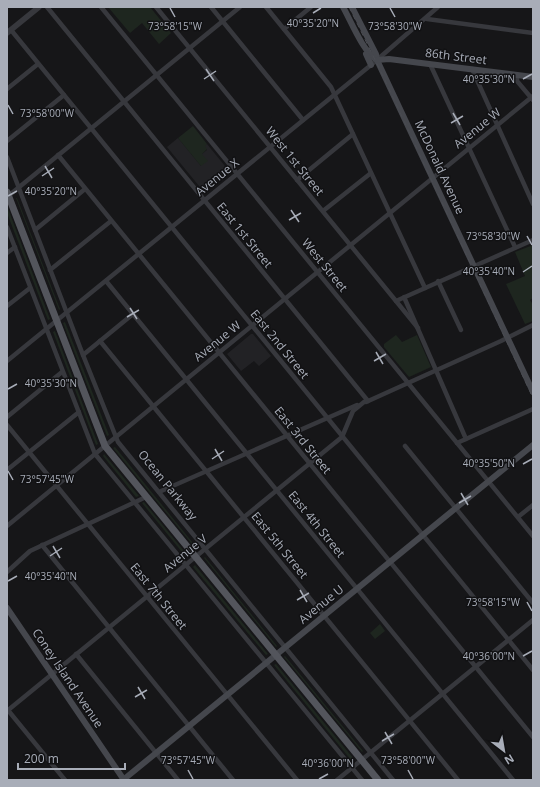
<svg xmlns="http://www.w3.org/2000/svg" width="540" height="787" viewBox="0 0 540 787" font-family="'Open Sans',sans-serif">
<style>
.built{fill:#222225}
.green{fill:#1e261f}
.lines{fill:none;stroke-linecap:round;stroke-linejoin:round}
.minor{stroke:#37383d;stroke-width:4.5}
.tertiary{stroke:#37383d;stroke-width:5.5}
.secondary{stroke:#45474d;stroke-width:6}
.primary{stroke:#53555c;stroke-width:7}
.rail{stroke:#4a4c52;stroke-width:1;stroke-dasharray:5 4;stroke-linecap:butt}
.ticks{fill:none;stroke:#a8adb8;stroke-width:1.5}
.labels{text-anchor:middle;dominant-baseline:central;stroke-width:3;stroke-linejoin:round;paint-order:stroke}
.street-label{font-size:12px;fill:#a8adb8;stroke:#111113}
.ticks-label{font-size:10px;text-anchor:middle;fill:#a8adb8;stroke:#111113;stroke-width:3;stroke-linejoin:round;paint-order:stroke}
</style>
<rect width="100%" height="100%" fill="#161618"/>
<g class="built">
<path d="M 178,138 L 201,166 L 202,154 L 207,150 L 204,146 L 207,144 L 229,171 L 204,192 L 167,147 Z"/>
<path d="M 251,334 L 253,334 L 271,356 L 259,366 L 254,361 L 241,371 L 227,354 Z"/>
</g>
<g class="green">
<path d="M 108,7 L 150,7 L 171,33 L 159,44 L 142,23 L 130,33 Z"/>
<path d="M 193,126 L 207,144 L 205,146 L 207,149 L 202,154 L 208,161 L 201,166 L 178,138 Z"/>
<path d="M 16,198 L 17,198 L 60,309 L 59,310 Z"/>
<path d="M 7,206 L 50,319 L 48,320 L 7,213 Z"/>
<path d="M 533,245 L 533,298 L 530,300 L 533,305 L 533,321 L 525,324 L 506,284 L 525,276 L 515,252 Z"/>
<path d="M 65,322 L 109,435 L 107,436 L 63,323 Z"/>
<path d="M 55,331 L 98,444 L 96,445 L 53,332 Z"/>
<path d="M 396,335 L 402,342 L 417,335 L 431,367 L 409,377 L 384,347 L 384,344 Z"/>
<path d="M 115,447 L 197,548 L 196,549 L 113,448 Z"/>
<path d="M 104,454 L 139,496 L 136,497 L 103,456 Z"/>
<path d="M 144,502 L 188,556 L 186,557 L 142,503 Z"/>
<path d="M 205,557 L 277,646 L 276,647 L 204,558 Z"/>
<path d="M 195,565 L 268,654 L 266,655 L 193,567 Z"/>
<path d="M 380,624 L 385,631 L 375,639 L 370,633 Z"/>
<path d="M 285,656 L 363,751 L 362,752 L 284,657 Z"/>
<path d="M 276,664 L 353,758 L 351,760 L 274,665 Z"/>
</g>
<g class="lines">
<g class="minor">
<path d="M 47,7 L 368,401"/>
<path d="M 101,7 L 533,536"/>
<path d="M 156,7 L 418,328"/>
<path d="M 211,7 L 303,120"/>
<path d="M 266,7 L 331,87 L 425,288"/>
<path d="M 427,19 L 533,33"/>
<path d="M 284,29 L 311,7"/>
<path d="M 11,30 L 533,670"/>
<path d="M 430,64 L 515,247"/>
<path d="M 472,69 L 533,204"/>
<path d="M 517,75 L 517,81 L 533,100"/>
<path d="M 7,89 L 38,64"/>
<path d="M 7,141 L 64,95"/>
<path d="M 58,155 L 533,737"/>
<path d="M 7,157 L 83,355 L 118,442 L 393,780"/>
<path d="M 297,180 L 353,134"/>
<path d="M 7,197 L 240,7"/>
<path d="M 323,211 L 371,173"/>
<path d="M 7,227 L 95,454 L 362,780"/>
<path d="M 35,230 L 85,189"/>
<path d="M 7,253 L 15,247"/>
<path d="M 50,270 L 111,221"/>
<path d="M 106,281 L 513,780"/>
<path d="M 438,281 L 461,330"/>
<path d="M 404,297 L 466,439"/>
<path d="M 396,301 L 533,240"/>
<path d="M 7,306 L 30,288"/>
<path d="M 100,341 L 458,780"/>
<path d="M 83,355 L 133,314"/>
<path d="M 7,361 L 371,65 L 438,7"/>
<path d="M 366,402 L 501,341 L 533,325"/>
<path d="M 7,417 L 62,372"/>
<path d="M 7,425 L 297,780"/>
<path d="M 457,443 L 533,409"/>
<path d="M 405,446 L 533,603"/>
<path d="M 7,470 L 79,412"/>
<path d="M 159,492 L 357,405"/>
<path d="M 518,517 L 533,505"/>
<path d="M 7,526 L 533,96"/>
<path d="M 42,545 L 233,780"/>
<path d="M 7,572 L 30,551 L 146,497"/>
<path d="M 76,654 L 178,780"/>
<path d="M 7,709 L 65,780"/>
<path d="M 7,711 L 342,437 L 353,411 L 364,402"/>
<path d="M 337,780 L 533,620"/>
</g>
<path class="tertiary" d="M 7,33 L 39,7"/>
<g class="secondary">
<path d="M 343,7 C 351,21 363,52 377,60"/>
<path d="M 352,7 L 376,54 L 377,60 L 533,392"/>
<path d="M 366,54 L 371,65"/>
<path d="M 377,60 L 389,59 L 533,77"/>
<path d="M 7,608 L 124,780"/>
<path d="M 123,780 L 533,445"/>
</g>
<path class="primary" d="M 7,192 L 105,446 L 378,780"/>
<path class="rail" d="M 349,7 L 384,78 L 533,398"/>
</g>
<path class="ticks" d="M 170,8 L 175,17M 390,8 L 395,17M 313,13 L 321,8M 206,69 L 214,81M 204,79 L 216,71M 523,79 L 532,74M 8,105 L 13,114M 453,113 L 460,125M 451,123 L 463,116M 45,166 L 52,178M 42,176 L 54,168M 8,196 L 17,191M 291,210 L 299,222M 289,220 L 301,213M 527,236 L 532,245M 523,272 L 532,266M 130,308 L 137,319M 127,317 L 139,310M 376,352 L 383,364M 374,361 L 386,354M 8,389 L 17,384M 215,449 L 222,461M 212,459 L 224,451M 523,464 L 532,459M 8,471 L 13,480M 461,493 L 468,505M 459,503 L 471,496M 53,546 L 60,558M 50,556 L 62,548M 8,581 L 17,576M 300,590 L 307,602M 297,600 L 309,593M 527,602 L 532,611M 523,656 L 532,651M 138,687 L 145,699M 135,697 L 147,690M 385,732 L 392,744M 382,741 L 394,734M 188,770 L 193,779M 408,770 L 413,779M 319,779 L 328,774"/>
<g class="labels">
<g class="street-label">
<text transform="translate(456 56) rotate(7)">86th Street</text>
<text transform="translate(477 128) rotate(-39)">Avenue W</text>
<text transform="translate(295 161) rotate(51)">West 1st Street</text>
<text transform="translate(440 167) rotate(65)">McDonald Avenue</text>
<text transform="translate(217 177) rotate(-39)">Avenue X</text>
<text transform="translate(245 235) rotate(51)">East 1st Street</text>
<text transform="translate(325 265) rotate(51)">West Street</text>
<text transform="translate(217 341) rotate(-39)">Avenue W</text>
<text transform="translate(280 344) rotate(51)">East 2nd Street</text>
<text transform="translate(303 440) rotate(51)">East 3rd Street</text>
<text transform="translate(168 485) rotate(51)">Ocean Parkway</text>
<text transform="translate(317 524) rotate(51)">East 4th Street</text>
<text transform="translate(280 545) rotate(51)">East 5th Street</text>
<text transform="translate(185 553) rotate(-39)">Avenue V</text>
<text transform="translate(159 596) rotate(51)">East 7th Street</text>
<text transform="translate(321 604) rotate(-39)">Avenue U</text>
<text transform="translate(68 678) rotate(56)">Coney Island Avenue</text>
</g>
</g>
<g class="ticks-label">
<text x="313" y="27">40°35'20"N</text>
<text x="175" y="30">73°58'15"W</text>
<text x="395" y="30">73°58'30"W</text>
<text x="489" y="83">40°35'30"N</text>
<text x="47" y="117">73°58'00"W</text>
<text x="51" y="195">40°35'20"N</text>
<text x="493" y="240">73°58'30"W</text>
<text x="489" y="275">40°35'40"N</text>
<text x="51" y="387">40°35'30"N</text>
<text x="489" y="467">40°35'50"N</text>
<text x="47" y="483">73°57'45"W</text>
<text x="51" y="580">40°35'40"N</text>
<text x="493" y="606">73°58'15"W</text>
<text x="489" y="660">40°36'00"N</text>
<text x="188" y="764">73°57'45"W</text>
<text x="408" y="764">73°58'00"W</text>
<text x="328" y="767">40°36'00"N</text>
</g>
<rect width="540" height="787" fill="none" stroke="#a8adb8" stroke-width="16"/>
<g transform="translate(504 751) rotate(149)" stroke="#111113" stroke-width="3" paint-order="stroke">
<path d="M0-3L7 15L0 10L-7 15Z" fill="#a8adb8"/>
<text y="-6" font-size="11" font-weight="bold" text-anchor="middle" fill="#a8adb8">N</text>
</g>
<path d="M18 763v6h107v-6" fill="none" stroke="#a8adb8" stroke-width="2"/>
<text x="24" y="763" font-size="12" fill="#a8adb8" stroke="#111113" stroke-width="3" paint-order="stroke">200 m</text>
</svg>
